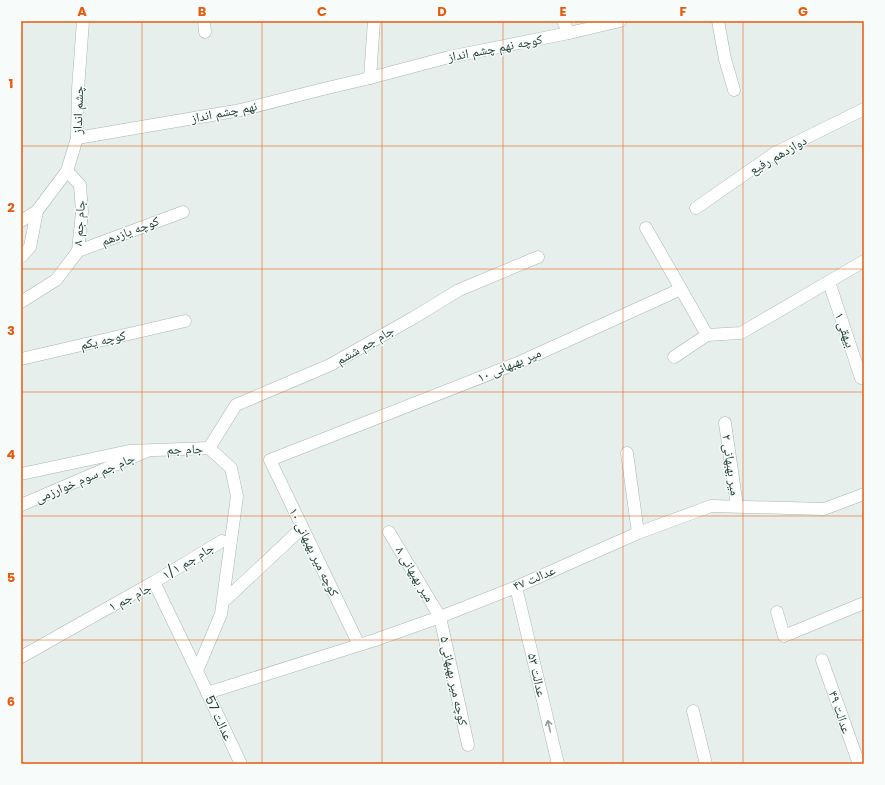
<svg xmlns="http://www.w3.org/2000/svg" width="885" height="785" viewBox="0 0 885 785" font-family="Poppins,'Noto Naskh Arabic',sans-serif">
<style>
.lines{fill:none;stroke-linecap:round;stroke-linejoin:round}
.street-casing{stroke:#a8b8b2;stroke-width:13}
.secondary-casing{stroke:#a4bbb3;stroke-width:13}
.street{stroke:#fff;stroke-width:12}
.secondary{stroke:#fff;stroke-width:12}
.oneway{stroke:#92a09c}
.grid{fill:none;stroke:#e8590c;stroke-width:1;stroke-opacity:0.55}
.labels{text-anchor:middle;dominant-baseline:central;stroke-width:3;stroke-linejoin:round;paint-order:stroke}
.street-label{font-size:13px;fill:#24423a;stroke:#f7fbf9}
.neatline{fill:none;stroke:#e8590c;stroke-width:1.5}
.grid-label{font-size:13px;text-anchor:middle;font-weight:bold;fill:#e8590c}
</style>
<rect width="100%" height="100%" fill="#e6efeb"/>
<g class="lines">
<g class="street-casing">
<g id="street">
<path d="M 204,21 L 205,32"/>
<path d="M 563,21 L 569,33"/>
<path d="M 718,21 L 725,59 L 734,90"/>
<path d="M 370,78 L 374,21"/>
<path d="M 77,138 L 241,110 L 319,90 L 370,78 L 449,57 L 569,33 L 620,21"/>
<path d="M 696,208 L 775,153 L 864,109"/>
<path d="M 78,251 L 183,212"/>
<path d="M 21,257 L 30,247 L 37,211"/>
<path d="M 829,282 L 861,378"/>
<path d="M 681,289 L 707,335"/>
<path d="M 21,302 L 56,280 L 78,251 L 82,212 L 80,185 L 67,171"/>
<path d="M 707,335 L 741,333 L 864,261"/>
<path d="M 674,357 L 707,335"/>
<path d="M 21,359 L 185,321"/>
<path d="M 725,423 L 737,506"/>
<path d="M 209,448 L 236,405 L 330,365 L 413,318 L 459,290 L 538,257"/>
<path d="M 627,453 L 638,533"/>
<path d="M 21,505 L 147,451"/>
<path d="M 389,532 L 440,617 L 468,745"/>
<path d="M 154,582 L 197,671"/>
<path d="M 516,587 L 558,764"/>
<path d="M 223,602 L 302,528"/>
<path d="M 777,612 L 784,636 L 864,603"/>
<path d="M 359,645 L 270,460 L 520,362 L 681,289 L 646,228"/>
<path d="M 21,657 L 154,582 L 222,541"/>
<path d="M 822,660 L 859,764"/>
<path d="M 207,693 L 375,640 L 440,617 L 516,587 L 638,533 L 711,506 L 824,509 L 864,494"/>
<path d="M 693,711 L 706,764"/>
</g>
</g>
<g class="secondary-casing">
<g id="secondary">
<path d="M 21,221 L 37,211 L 67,171 L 77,138 L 78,89 L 83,21"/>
<path d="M 21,474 L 129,451 L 209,448 L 231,468 L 237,496 L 221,614 L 197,671 L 241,764"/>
</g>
</g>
<use href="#street" class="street"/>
<use href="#secondary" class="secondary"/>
</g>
<defs><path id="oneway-shaft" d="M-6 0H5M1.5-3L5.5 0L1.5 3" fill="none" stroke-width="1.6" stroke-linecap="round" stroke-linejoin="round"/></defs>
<use class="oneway" href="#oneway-shaft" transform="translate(549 726) rotate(-103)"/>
<path class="grid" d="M 142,21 L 142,764M 262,21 L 262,764M 382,21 L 382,764M 503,21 L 503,764M 623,21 L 623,764M 743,21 L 743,764M 21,146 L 864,146M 21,269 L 864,269M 21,392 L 864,392M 21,516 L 864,516M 21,640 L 864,640"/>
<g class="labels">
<g class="street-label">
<text transform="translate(495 48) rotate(-11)">کوچه نهم چشم انداز</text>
<text transform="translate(78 110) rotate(-88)">چشم انداز</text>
<text transform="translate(224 112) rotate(-11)">نهم چشم انداز</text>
<text transform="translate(778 155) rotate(-30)">دوازدهم رفیع</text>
<text transform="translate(79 223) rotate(-86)">۸ جام جم</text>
<text transform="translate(130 231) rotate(-21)">کوچه یازدهم</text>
<text transform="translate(845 330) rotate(71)">بیهقی ۱</text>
<text transform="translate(103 340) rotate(-13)">کوچه یکم</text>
<text transform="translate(365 345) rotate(-30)">جام جم ششم</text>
<text transform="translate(509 365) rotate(-23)">۱۰ میر بهبهانی</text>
<text transform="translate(185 449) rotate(-1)">جام جم</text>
<text transform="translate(731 465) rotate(82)">۲ میر بهبهانی</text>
<text transform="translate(85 478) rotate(-23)">جام جم سوم خوارزمی</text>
<text transform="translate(314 552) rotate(64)">کوچه میر بهبهانی ۱۰</text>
<text transform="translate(188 561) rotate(-31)">۱/۱ جام جم</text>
<text transform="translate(415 574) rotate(59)">۸ میر بهبهانی</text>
<text transform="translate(534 578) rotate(-23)">عدالت ۴۷</text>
<text transform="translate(130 597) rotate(-27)">۱ جام جم</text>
<text transform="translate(537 675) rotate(77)">عدالت ۵۳</text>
<text transform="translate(454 681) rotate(78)">کوچه میر بهبهانی ۵</text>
<text transform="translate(840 712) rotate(71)">عدالت ۴۹</text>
<text transform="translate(219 718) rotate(65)">عدالت 57</text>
</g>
</g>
<rect width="885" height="785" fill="none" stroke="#f7fbf9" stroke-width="44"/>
<rect x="22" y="22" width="841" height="741" class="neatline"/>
<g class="grid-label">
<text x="82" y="16">A</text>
<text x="202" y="16">B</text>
<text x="322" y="16">C</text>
<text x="442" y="16">D</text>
<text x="563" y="16">E</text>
<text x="683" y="16">F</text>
<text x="803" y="16">G</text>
<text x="11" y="88">1</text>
<text x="11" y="212">2</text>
<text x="11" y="335">3</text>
<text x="11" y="459">4</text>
<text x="11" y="582">5</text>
<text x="11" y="706">6</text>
</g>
</svg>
